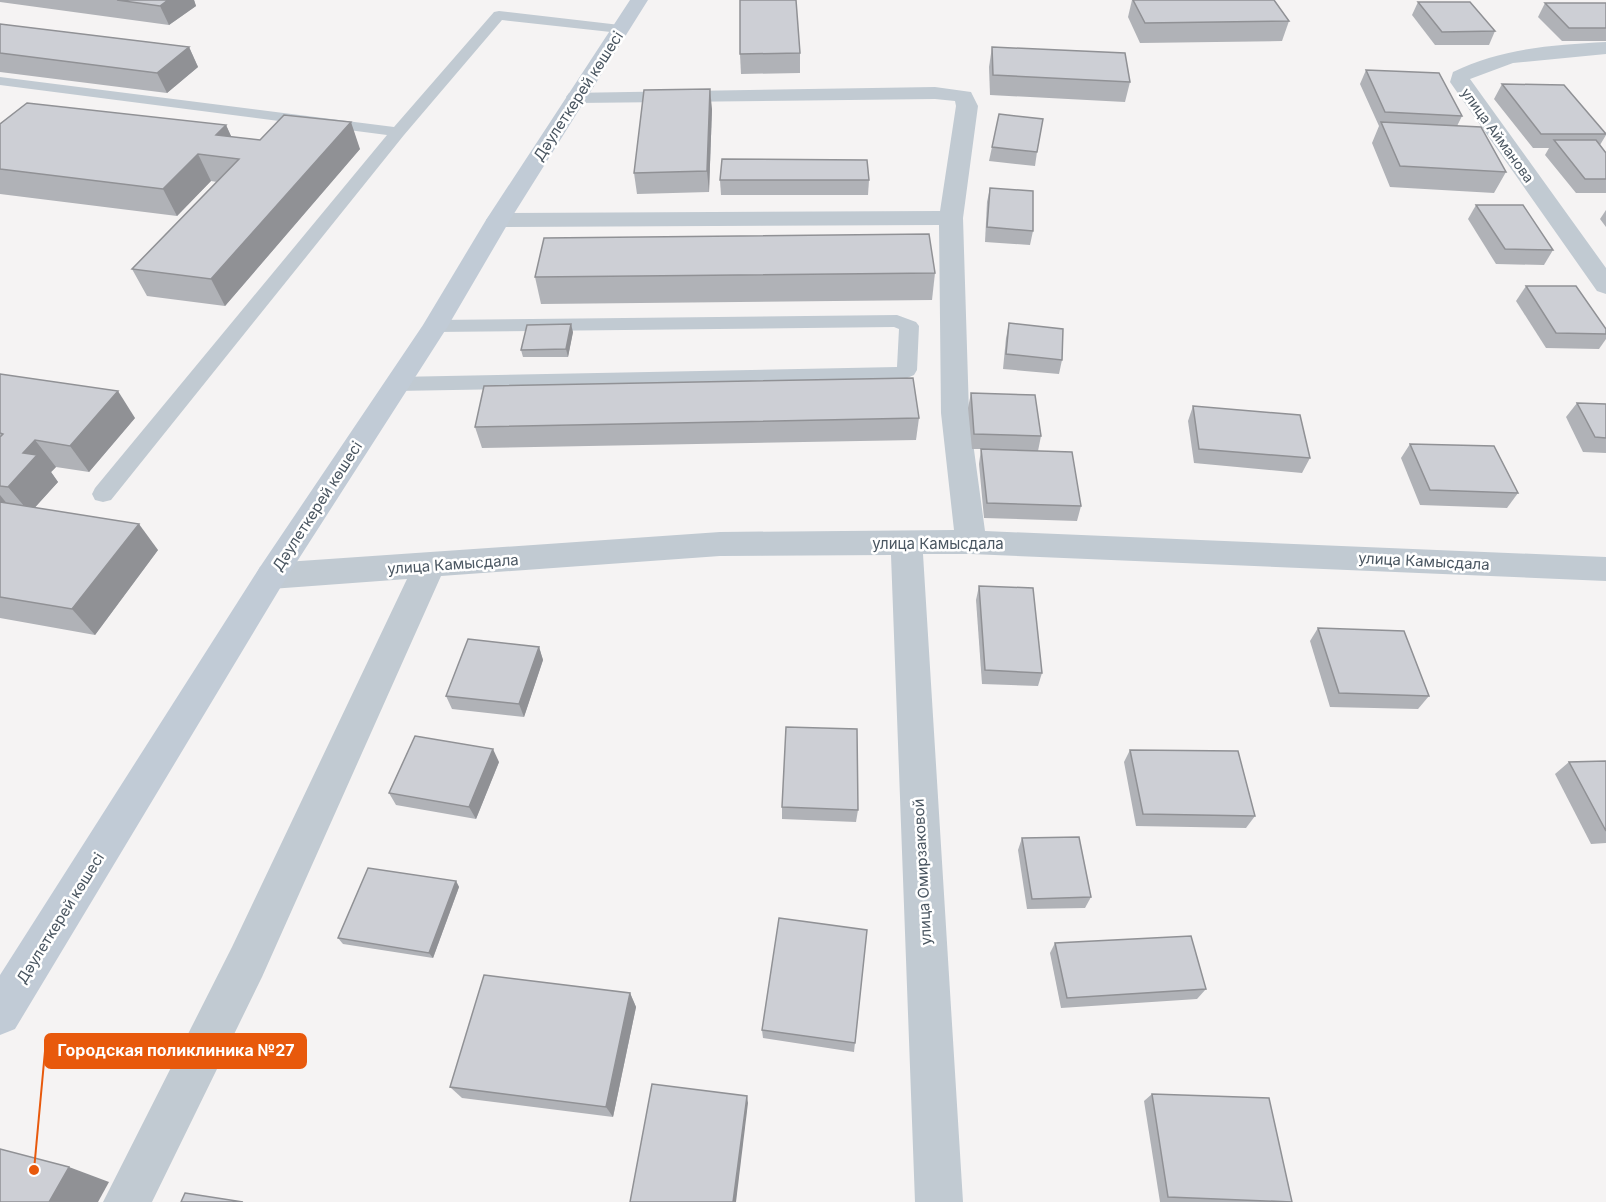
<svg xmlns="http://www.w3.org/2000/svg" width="1606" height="1202" viewBox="0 0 1606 1202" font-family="Inter,sans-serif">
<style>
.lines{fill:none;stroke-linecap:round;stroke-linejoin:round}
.service{fill:#c1cad2;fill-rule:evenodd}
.minor{fill:#c1cad2;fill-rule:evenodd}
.secondary{fill:#c1cbd6;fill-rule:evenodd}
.wall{fill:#b0b2b7}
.shaded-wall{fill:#909195}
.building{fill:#cdcfd5;stroke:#909195;stroke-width:1.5}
.labels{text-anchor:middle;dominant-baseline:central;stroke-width:5;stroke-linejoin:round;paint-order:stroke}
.far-street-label{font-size:14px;fill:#4a5661;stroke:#fff}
.street-label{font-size:15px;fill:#4a5661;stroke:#fff}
.leader{fill:none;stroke:#e8590c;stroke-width:2}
.callout-dot{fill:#e8590c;stroke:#fff;stroke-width:2}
.callout{fill:#e8590c;stroke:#e8590c;stroke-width:2}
.callout-label{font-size:16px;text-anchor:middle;font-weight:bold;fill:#fff}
</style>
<rect width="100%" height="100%" fill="#f5f3f3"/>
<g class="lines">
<g class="service">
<path d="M 499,11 L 620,25 L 627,29 L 620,33 L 502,20 L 404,135 L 111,500 L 103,502 L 95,500 L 92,494 L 95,488 L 387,135 L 0,85 L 0,77 L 394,127 L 494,12 Z"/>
<path d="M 897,315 L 916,322 L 919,326 L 917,370 L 914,375 L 898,382 L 396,391 L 389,389 L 386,384 L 389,379 L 396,377 L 897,367 L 899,329 L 894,327 L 435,332 L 428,330 L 425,326 L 428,322 L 435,320 Z"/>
</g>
<g class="minor">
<path d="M 1606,42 L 1606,54 L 1513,63 L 1470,79 L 1606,268 L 1606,294 L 1597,291 L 1450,82 L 1453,72 C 1501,48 1553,45 1606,42 Z"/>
<path d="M 935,87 L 971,92 L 978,106 L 963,218 L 969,413 L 985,531 L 1606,557 L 1606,581 L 971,554 L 923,554 L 963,1202 L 915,1202 L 891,555 L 720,556 L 441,576 L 262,977 L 152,1202 L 103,1202 L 232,947 L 407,579 L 271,589 L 260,585 L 255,576 L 260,567 L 271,563 L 720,532 L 954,530 L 941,413 L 939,225 L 498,227 L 490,225 L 486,220 L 490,215 L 498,213 L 940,211 L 956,106 L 955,101 L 935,99 L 576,103 L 569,101 L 566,97 L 569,93 Z"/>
</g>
<path class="secondary" d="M 630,0 L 648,0 L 510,220 L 448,326 L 282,585 L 15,1029 L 0,1035 L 0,975 L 260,567 L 423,325 L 486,220 Z"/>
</g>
<g class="wall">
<path d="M 0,0 L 194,0 L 196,6 L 169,25 L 0,2 Z"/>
<path d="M 1132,0 L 1274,0 L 1289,21 L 1282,41 L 1140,43 L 1128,17 Z"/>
<path d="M 1418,2 L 1495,31 L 1489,45 L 1435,45 L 1412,15 Z"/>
<path d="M 1545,3 L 1606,3 L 1606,41 L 1562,41 L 1538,17 Z"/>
<path d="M 0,24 L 189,47 L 198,67 L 167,93 L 0,72 Z"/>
<path d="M 992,47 L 1130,82 L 1125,102 L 990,95 L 989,67 Z"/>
<path d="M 800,53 L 800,73 L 741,74 L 740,54 Z"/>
<path d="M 1366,70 L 1462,116 L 1457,126 L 1506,172 L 1494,193 L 1390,187 L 1372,143 L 1379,126 L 1360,84 Z"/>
<path d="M 1502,84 L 1606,133 L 1606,135 L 1600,145 L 1606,153 L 1606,193 L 1576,193 L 1545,155 L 1549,148 L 1533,148 L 1494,99 Z"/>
<path d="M 712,109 L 709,192 L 637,194 L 634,173 Z"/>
<path d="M 0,124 L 226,125 L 231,137 L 360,149 L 225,306 L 147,296 L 132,269 L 217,182 L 211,181 L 177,216 L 0,194 Z"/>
<path d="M 992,147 L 1037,152 L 1035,166 L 989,161 Z"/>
<path d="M 720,180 L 869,180 L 868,195 L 721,195 Z"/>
<path d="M 990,188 L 1033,231 L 1030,245 L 985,242 L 987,202 Z"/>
<path d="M 1476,205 L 1553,250 L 1544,265 L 1496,264 L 1468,219 Z"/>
<path d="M 1606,210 L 1606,227 L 1600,219 Z"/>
<path d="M 935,273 L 932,300 L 541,304 L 535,277 Z"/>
<path d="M 1526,286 L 1606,329 L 1606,339 L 1599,349 L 1546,348 L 1516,301 Z"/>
<path d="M 1009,323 L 1062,360 L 1059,374 L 1003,369 L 1006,338 Z"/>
<path d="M 573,332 L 568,357 L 523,357 L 521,350 Z"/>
<path d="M 0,374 L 135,418 L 89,472 L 56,467 L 51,472 L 58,482 L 35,507 L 158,550 L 95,635 L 0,618 Z"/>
<path d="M 971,393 L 1041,436 L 1038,451 L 1081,506 L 1077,521 L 984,518 L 979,464 L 981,449 L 972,449 L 968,408 Z"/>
<path d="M 1577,403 L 1606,404 L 1606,453 L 1583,452 L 1566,417 Z"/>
<path d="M 1193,406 L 1310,458 L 1302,473 L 1194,463 L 1188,421 Z"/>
<path d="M 919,418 L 916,440 L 482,448 L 475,427 Z"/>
<path d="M 1410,444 L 1518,493 L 1507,508 L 1420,505 L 1401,458 Z"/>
<path d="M 979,586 L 1042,673 L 1038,686 L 982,684 L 976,600 Z"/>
<path d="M 1318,628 L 1429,696 L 1418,709 L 1330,707 L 1310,641 Z"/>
<path d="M 539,647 L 543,660 L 524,717 L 452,709 L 446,696 Z"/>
<path d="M 1130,750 L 1255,816 L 1246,828 L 1136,826 L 1124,762 Z"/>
<path d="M 1606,761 L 1606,843 L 1591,844 L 1555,774 L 1569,762 Z"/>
<path d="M 499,762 L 476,819 L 396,805 L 389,793 Z"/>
<path d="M 782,807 L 858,810 L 856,822 L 782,819 Z"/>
<path d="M 1022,838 L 1091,897 L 1085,908 L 1027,909 L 1018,850 Z"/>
<path d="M 456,881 L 459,887 L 433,958 L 343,944 L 338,938 Z"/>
<path d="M 867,930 L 854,1052 L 763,1038 L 762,1030 Z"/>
<path d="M 1055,943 L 1206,989 L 1197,999 L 1061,1008 L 1050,953 Z"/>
<path d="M 630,993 L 636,1007 L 613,1117 L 462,1098 L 450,1087 Z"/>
<path d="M 1152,1094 L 1292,1202 L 1160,1202 L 1144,1101 Z"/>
</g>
<g class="shaded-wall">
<path d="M 168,0 L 194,0 L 196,6 L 169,25 L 160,6 Z"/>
<path d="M 189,47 L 198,67 L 167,93 L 157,73 Z"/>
<path d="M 710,89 L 712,109 L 709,192 L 707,171 Z"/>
<path d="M 351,122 L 360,149 L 225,306 L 211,279 Z"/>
<path d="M 226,125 L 238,151 L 216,135 Z"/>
<path d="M 198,154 L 211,181 L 177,216 L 163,189 Z"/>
<path d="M 571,324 L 573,332 L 568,357 L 566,349 Z"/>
<path d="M 118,391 L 135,418 L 89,472 L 70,446 Z"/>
<path d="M 35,440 L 56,467 L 51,472 L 58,482 L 30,513 L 8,487 L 23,453 Z"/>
<path d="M 0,495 L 13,511 L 0,523 Z"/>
<path d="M 139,524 L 158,550 L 95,635 L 72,609 Z"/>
<path d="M 539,647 L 543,660 L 524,717 L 519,704 Z"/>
<path d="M 493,749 L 499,762 L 476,819 L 469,807 Z"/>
<path d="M 456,881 L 459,887 L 433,958 L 429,953 Z"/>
<path d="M 630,993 L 636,1007 L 613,1117 L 606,1107 Z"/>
<path d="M 747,1096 L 748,1103 L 736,1202 L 733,1202 Z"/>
<path d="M 69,1167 L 109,1182 L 98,1202 L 49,1202 Z"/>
</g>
<g class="building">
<path d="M 117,0 L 168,0 L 160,6 Z"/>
<path d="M 740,0 L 796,0 L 800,53 L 740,54 Z"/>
<path d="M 1133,0 L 1274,0 L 1289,21 L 1145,23 Z"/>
<path d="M 1418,2 L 1470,2 L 1495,31 L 1442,32 Z"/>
<path d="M 1545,3 L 1606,3 L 1606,28 L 1569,28 Z"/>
<path d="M 0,24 L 189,47 L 157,73 L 0,53 Z"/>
<path d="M 992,47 L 1125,53 L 1130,82 L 993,75 Z"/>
<path d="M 1366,70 L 1439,73 L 1462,116 L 1385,112 Z"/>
<path d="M 1502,84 L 1564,85 L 1606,134 L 1541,134 Z"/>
<path d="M 710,89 L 707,171 L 634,173 L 644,90 Z"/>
<path d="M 27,103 L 226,125 L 216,135 L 260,140 L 284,115 L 351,122 L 211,279 L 132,269 L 239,159 L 198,154 L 163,189 L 0,169 L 0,124 Z"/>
<path d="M 999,114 L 1043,119 L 1037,152 L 992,147 Z"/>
<path d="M 1381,122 L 1481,127 L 1506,172 L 1400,166 Z"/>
<path d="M 1554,140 L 1596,140 L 1606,153 L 1606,179 L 1585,179 Z"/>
<path d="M 722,159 L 867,160 L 869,180 L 720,180 Z"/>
<path d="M 990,188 L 1033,191 L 1033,231 L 987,227 Z"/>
<path d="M 1476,205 L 1523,205 L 1553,250 L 1505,249 Z"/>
<path d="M 929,234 L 935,273 L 535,277 L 544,238 Z"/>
<path d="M 1526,286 L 1576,286 L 1606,329 L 1606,334 L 1556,333 Z"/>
<path d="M 1009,323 L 1063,329 L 1062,360 L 1006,354 Z"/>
<path d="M 571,324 L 566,349 L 521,350 L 527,325 Z"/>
<path d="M 0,374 L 118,391 L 70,446 L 35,440 L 23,453 L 37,455 L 8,487 L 0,486 L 0,437 L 3,434 L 0,433 Z"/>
<path d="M 913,378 L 919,418 L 475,427 L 484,386 Z"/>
<path d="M 971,393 L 1035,395 L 1041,436 L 974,434 Z"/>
<path d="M 1577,403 L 1606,404 L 1606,438 L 1595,437 Z"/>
<path d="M 1193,406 L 1300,415 L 1310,458 L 1199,449 Z"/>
<path d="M 1410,444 L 1494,446 L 1518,493 L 1430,490 Z"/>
<path d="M 981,449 L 1072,452 L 1081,506 L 987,503 Z"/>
<path d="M 0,502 L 139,524 L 72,609 L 0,597 Z"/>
<path d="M 979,586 L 1033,588 L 1042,673 L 985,670 Z"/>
<path d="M 1318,628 L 1404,631 L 1429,696 L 1339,693 Z"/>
<path d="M 468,639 L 539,647 L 519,704 L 446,696 Z"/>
<path d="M 786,727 L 857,729 L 858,810 L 782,807 Z"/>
<path d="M 415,736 L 493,749 L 469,807 L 389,793 Z"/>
<path d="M 1130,750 L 1238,751 L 1255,816 L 1143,814 Z"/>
<path d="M 1606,761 L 1606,831 L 1569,762 Z"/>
<path d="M 1079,837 L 1091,897 L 1032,899 L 1022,838 Z"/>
<path d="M 368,868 L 456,881 L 429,953 L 338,938 Z"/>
<path d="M 779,918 L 867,930 L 855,1043 L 762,1030 Z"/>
<path d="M 1191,936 L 1206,989 L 1067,998 L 1055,943 Z"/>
<path d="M 484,975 L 630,993 L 606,1107 L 450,1087 Z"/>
<path d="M 652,1084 L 747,1096 L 733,1202 L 630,1202 Z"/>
<path d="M 1152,1094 L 1269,1098 L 1292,1202 L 1168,1197 Z"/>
<path d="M 0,1149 L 69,1167 L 49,1202 L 0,1202 Z"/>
<path d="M 185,1193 L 243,1202 L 181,1202 Z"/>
</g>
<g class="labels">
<g class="far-street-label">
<text transform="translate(1498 135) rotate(54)">улица Айманова</text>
</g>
<g class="street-label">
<text transform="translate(578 96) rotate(-57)">Дәулеткерей көшесі</text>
<text transform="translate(317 506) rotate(-57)">Дәулеткерей көшесі</text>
<text x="938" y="543">улица Камысдала</text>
<text transform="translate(1424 561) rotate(3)">улица Камысдала</text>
<text transform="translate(453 564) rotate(-4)">улица Камысдала</text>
<text transform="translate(922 872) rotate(-93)">улица Омирзаковой</text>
<text transform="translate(60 918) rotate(-58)">Дәулеткерей көшесі</text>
</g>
</g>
<path class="leader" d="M34 1170L45 1051"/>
<circle class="callout-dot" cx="34" cy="1170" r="6"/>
<rect class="callout" x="45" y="1034" width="261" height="34" rx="6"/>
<g class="callout-label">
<text x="176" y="1056">Городская поликлиника №27</text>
</g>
</svg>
